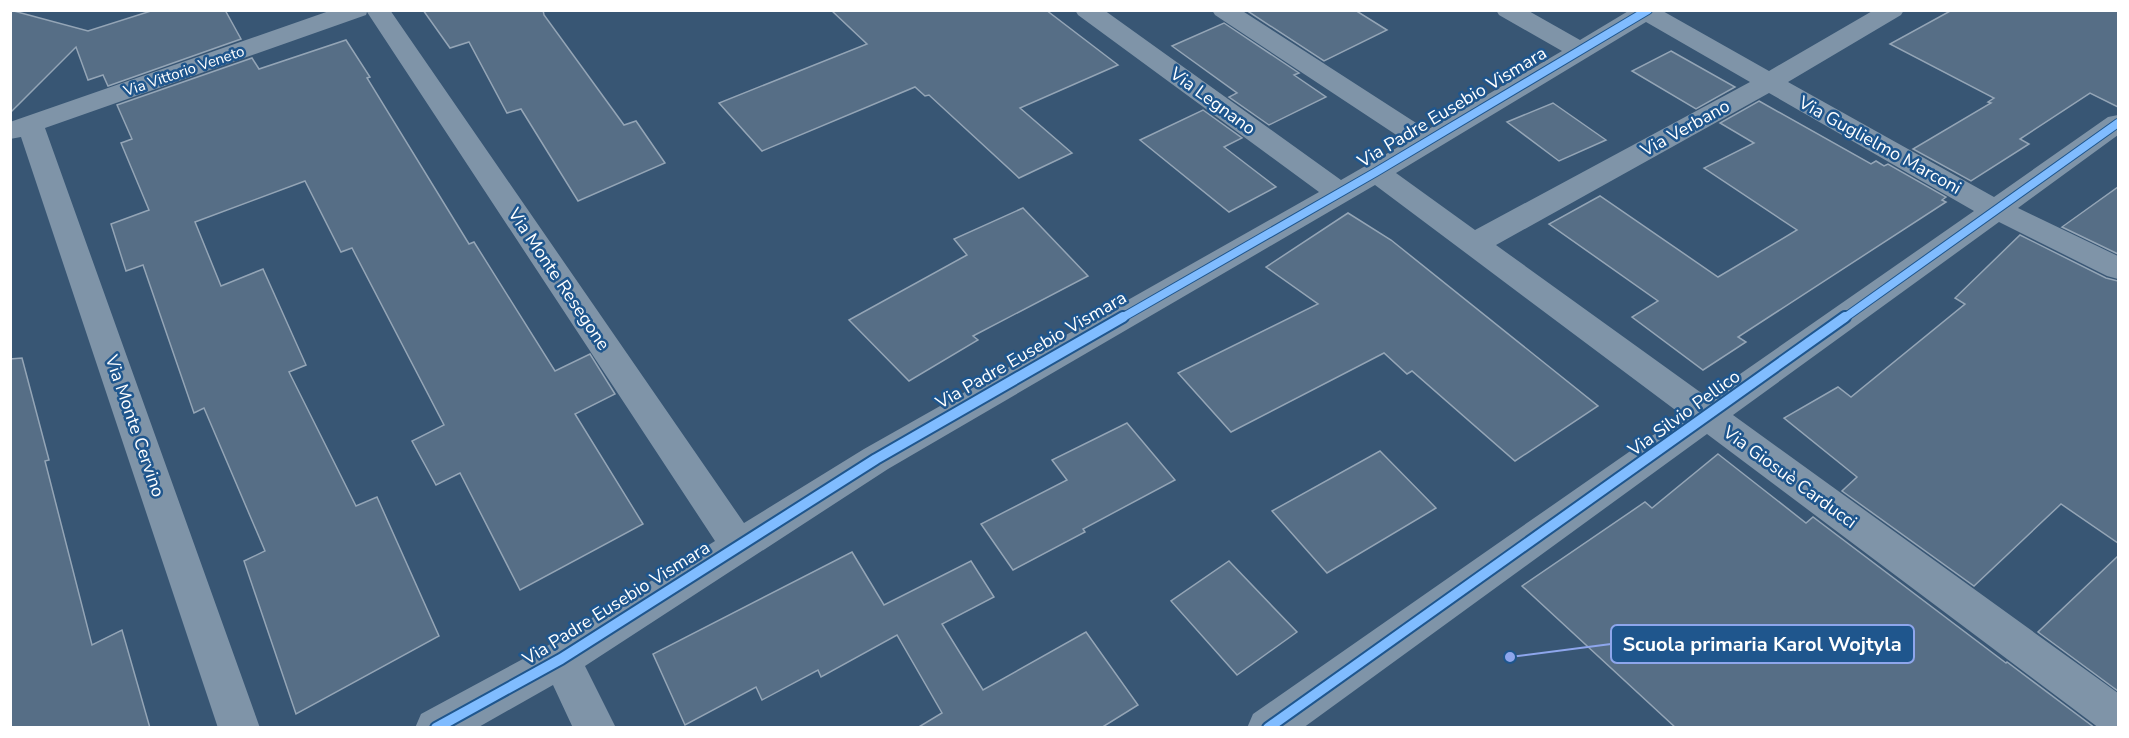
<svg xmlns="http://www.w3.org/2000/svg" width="2129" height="738" viewBox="0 0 2129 738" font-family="'Nunito Sans',sans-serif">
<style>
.building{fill:#566e86;stroke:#94a5b6;stroke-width:1.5}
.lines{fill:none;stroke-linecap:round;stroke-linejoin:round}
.minor{fill:#7f94a8;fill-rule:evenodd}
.cycleway-far1-casing{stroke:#1f568d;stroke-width:10}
.cycleway-casing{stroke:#1f568d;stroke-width:14}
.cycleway-far1{stroke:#80bcff;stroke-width:8}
.cycleway{stroke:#80bcff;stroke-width:10}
.labels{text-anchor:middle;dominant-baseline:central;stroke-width:5;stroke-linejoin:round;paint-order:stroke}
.far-street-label{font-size:15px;fill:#fff;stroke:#1f568d}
.street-label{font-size:18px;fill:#fff;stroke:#1f568d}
.leader{fill:none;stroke:#8ea6ec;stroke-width:2}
.callout-dot{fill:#8ea6ec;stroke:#1f568d;stroke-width:2}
.callout{fill:#1f568d;stroke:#8ea6ec;stroke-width:2}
.callout-label{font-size:20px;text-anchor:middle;font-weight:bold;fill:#fff}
</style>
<rect width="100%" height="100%" fill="#385674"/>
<g class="building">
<path d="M 10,10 L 88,31 L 154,10 L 225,10 L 241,39 L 108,86 L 103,75 L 88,80 L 76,47 L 10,113 Z"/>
<path d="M 423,10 L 543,10 L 544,15 L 624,125 L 636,121 L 665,163 L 578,201 L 521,109 L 507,113 L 469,42 L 450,48 Z"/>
<path d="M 831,10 L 1046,10 L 1118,65 L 1020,108 L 1072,153 L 1019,178 L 929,95 L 925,96 L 915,87 L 762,151 L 719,103 L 867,44 Z"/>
<path d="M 1252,10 L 1355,10 L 1387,30 L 1324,61 L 1249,12 Z"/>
<path d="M 1952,10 L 2118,10 L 2118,107 L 2090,93 L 2020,139 L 2029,144 L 1971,181 L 1913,149 L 1991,103 L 1988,102 L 1994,98 L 1890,44 Z"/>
<path d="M 1224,23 L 1299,73 L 1294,75 L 1326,97 L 1269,125 L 1229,97 L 1237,93 L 1172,46 Z"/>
<path d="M 346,40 L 370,77 L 367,78 L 469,244 L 474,242 L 555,371 L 590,354 L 615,394 L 575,414 L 643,524 L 520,590 L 460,473 L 436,485 L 412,441 L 444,425 L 352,248 L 341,252 L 305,181 L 195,222 L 221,286 L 263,269 L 306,365 L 289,372 L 356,506 L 377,497 L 439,636 L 296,714 L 244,561 L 265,551 L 204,408 L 194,413 L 143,265 L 126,271 L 111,224 L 149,210 L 121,143 L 132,139 L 117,105 L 252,58 L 259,69 Z"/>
<path d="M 1671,51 L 1735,87 L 1696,109 L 1632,71 Z"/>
<path d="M 1759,101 L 1871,164 L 1876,161 L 1884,166 L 1888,164 L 1946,197 L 1942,200 L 1946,202 L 1738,337 L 1746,342 L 1703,370 L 1632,317 L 1658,301 L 1549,224 L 1600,196 L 1718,277 L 1797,230 L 1704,168 L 1754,143 L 1720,123 Z"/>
<path d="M 1553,103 L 1606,140 L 1559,161 L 1507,122 Z"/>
<path d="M 1203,110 L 1242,138 L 1224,147 L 1276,187 L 1229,212 L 1140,140 Z"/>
<path d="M 2118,187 L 2118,254 L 2062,227 Z"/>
<path d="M 1023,208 L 1088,276 L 973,336 L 978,340 L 909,381 L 849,320 L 967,255 L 954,239 Z"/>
<path d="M 1348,213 L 1391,240 L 1598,406 L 1515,461 L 1412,371 L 1407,374 L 1384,353 L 1231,432 L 1178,373 L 1318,304 L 1266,267 Z"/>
<path d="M 2020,235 L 2106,278 L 2118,281 L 2118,543 L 2061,504 L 1974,586 L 1842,491 L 1857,477 L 1784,418 L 1838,387 L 1851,397 L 1965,304 L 1955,298 Z"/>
<path d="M 22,358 L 49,460 L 45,461 L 92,645 L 122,630 L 150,728 L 10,728 L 10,359 Z"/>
<path d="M 1127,423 L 1175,480 L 1083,529 L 1085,532 L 1013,570 L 981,524 L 1067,480 L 1052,460 Z"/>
<path d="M 1380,451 L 1436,508 L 1327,573 L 1272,511 Z"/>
<path d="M 1718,454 L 1806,523 L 1813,517 L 2006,663 L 2007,662 L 2095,728 L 1676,728 L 1522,586 L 1645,502 L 1652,508 Z"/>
<path d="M 852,552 L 884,605 L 971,561 L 994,597 L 942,624 L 983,690 L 1086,632 L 1138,705 L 1101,728 L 917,728 L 942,713 L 897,635 L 821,677 L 818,670 L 762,700 L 756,687 L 685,725 L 653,654 Z"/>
<path d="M 2118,556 L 2118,691 L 2038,632 Z"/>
<path d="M 1229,561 L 1297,632 L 1237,675 L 1171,601 Z"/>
</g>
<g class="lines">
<path class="minor" d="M 332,10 L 390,10 L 744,523 L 864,449 L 1319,192 L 1078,15 L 1075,10 L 1104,10 L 1341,180 L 1407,142 L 1215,15 L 1212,10 L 1241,10 L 1427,130 L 1562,51 L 1499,15 L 1496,10 L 1527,10 L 1580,40 L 1630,10 L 1661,10 L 1769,71 L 1874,10 L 1904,10 L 1901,15 L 1788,82 L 1994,197 L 2108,117 L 2118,115 L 2118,135 L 2018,208 L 2118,256 L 2118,279 L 2107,276 L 1999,222 L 1733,415 L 2118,693 L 2118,728 L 2099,728 L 1707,434 L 1303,728 L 1247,728 L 1253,714 L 1682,415 L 1375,185 L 888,469 L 585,666 L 616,728 L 573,728 L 553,685 L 477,728 L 415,728 L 421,714 L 547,646 L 715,541 L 367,12 L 366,15 L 45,128 L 260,728 L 218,728 L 21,137 L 10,139 L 10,122 ZM 1646,22 L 1750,82 L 1475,230 L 1396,173 ZM 1769,93 L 1974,211 L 1707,397 L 1496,245 Z"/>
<g class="cycleway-far1-casing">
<g id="cycleway-far1">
<path d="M 1120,319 L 1376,172 L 1648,10"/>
<path d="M 1843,319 L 2118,123"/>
</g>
</g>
<g class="cycleway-casing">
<g id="cycleway">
<path d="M 436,728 L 561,659 L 876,459 L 1123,317"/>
<path d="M 1268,728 L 1845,317"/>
</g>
</g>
<use href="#cycleway-far1" class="cycleway-far1"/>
<use href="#cycleway" class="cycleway"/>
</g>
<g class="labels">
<g class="far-street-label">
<text transform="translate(184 71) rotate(-19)">Via Vittorio Veneto</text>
</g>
<g class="street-label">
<text transform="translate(1213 101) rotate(36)">Via Legnano</text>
<text transform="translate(1452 107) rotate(-31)">Via Padre Eusebio Vismara</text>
<text transform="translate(1685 128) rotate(-29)">Via Verbano</text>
<text transform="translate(1880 145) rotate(29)">Via Guglielmo Marconi</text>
<text transform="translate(559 279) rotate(56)">Via Monte Resegone</text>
<text transform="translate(1031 350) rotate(-30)">Via Padre Eusebio Vismara</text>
<text transform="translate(1684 413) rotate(-36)">Via Silvio Pellico</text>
<text transform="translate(135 426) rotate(71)">Via Monte Cervino</text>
<text transform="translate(1790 477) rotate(36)">Via Giosuè Carducci</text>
<text transform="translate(616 603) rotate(-32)">Via Padre Eusebio Vismara</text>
</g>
</g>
<path class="leader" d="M1510 657L1611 644"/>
<circle class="callout-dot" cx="1510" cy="657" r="6"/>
<rect class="callout" x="1611" y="625" width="303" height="38" rx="6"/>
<g class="callout-label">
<text x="1762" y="651">Scuola primaria Karol Wojtyla</text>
</g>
<rect width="2129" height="738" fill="none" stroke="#ffffff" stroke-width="24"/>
</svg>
